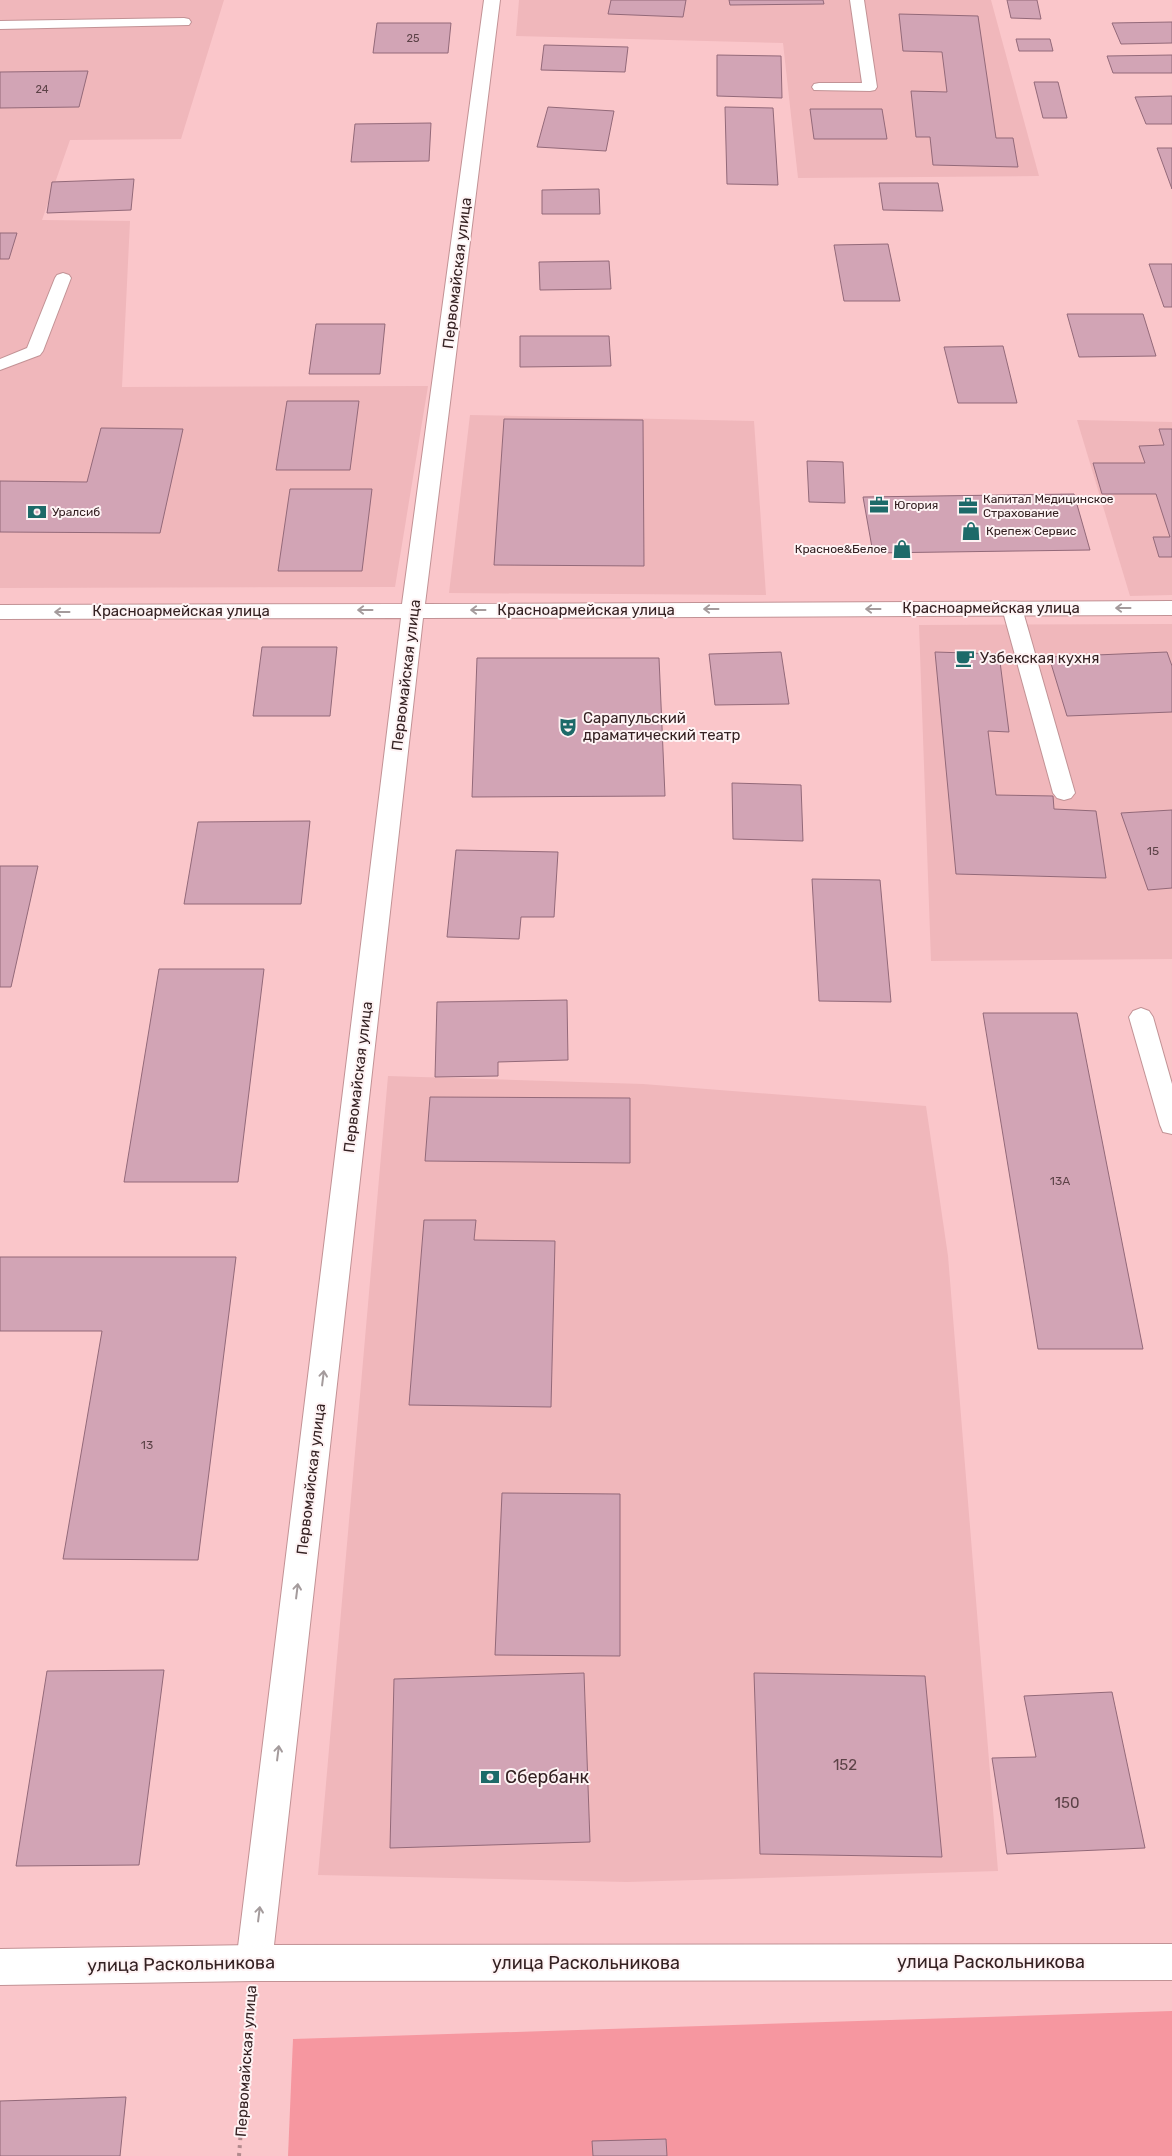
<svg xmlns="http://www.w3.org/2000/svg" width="1172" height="2156" viewBox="0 0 1172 2156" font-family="Rubik,sans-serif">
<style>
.built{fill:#f0b7bb}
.green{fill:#f697a0}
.building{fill:#d2a4b5;stroke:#936979}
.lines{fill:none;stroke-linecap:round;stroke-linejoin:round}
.lane-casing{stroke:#c29295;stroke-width:2}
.street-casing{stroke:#c29295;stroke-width:2}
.secondary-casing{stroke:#c29295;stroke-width:2}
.path{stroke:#b28a8d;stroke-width:4;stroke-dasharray:3 5;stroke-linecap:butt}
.lane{fill:#fff;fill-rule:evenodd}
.street{fill:#fff;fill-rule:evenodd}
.secondary{fill:#fff;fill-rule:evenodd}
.oneway{stroke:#a49b9c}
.labels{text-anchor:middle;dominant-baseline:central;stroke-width:4;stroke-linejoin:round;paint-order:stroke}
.far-number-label{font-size:11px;fill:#5c4247}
.far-poi-label{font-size:12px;fill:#342122;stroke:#fef3f4;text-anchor:start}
.number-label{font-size:12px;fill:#5c4247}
.street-label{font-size:15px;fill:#342122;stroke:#fef3f4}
.poi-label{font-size:15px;fill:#342122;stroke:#fef3f4;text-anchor:start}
.near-number-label{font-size:15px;fill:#5c4247}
.near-poi-label{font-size:18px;fill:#342122;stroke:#fef3f4;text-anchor:start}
.near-street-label{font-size:18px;fill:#342122;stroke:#fef3f4}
</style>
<rect width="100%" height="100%" fill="#fac6ca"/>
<g class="built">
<path d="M 0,0 L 224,0 L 181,139 L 70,140 L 42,220 L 130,221 L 122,387 L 428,386 L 395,587 L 0,588 Z"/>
<path d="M 519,0 L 991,0 L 1039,176 L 798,178 L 783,43 L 516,36 Z"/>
<path d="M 470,415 L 754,421 L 766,595 L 449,593 Z"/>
<path d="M 1077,420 L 1172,422 L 1172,595 L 1130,596 Z"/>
<path d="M 1172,624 L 1172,959 L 931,961 L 919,625 Z"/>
<path d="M 388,1076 L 643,1084 L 926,1106 L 948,1256 L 998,1871 L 627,1882 L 318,1875 Z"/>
</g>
<path class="green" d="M 1172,2011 L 1172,2156 L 288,2156 L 293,2039 Z"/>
<g class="building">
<path d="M 611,0 L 686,0 L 683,17 L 608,14 Z"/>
<path d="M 729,0 L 823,0 L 824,4 L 730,5 Z"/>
<path d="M 1007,0 L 1037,0 L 1041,19 L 1011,18 Z"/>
<path d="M 899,14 L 978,16 L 996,138 L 1013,138 L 1018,167 L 933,165 L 930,137 L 916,137 L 911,91 L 947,92 L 942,52 L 903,51 Z"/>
<path d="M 1172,22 L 1172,43 L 1121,44 L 1112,23 Z"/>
<path d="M 377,23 L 451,23 L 448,53 L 373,53 Z"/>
<path d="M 1016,39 L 1050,39 L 1053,51 L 1019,51 Z"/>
<path d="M 544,45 L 628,47 L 625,72 L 541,70 Z"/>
<path d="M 717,55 L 781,56 L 782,98 L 717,96 Z"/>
<path d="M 1172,55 L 1172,73 L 1113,73 L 1107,56 Z"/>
<path d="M 88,71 L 79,107 L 0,108 L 0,72 Z"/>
<path d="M 1034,82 L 1058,82 L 1067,118 L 1043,118 Z"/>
<path d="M 1172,96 L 1172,124 L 1146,124 L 1135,97 Z"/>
<path d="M 548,107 L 614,111 L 606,151 L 537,147 Z"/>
<path d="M 725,107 L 773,108 L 778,185 L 727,184 Z"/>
<path d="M 810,109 L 882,109 L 887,139 L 814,139 Z"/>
<path d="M 431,123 L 429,161 L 351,162 L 355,124 Z"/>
<path d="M 1157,148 L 1172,148 L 1172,189 Z"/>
<path d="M 134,179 L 131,210 L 47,213 L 52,182 Z"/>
<path d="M 879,183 L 938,183 L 943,211 L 883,210 Z"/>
<path d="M 599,189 L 600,214 L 542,214 L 542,190 Z"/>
<path d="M 0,233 L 17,233 L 9,259 L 0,259 Z"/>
<path d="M 888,244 L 900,301 L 844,301 L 834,245 Z"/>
<path d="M 609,261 L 611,289 L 540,290 L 539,262 Z"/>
<path d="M 1149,264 L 1172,264 L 1172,307 L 1164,307 Z"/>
<path d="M 1067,314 L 1143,314 L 1156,356 L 1079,357 Z"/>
<path d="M 316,324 L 385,324 L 380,374 L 309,374 Z"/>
<path d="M 520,336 L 609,336 L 611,366 L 520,367 Z"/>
<path d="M 1003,346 L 1017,403 L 958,403 L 944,347 Z"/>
<path d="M 287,401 L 359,401 L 350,470 L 276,470 Z"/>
<path d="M 504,419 L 643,420 L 644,566 L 494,565 Z"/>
<path d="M 101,428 L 183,429 L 160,533 L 0,532 L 0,481 L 87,482 Z"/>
<path d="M 1159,429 L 1172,429 L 1172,557 L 1159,557 L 1153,537 L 1170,537 L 1156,494 L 1102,494 L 1093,463 L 1145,463 L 1139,446 L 1164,445 Z"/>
<path d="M 807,461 L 843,462 L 845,503 L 809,502 Z"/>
<path d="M 290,489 L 372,489 L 362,571 L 278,571 Z"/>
<path d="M 1074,494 L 1090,550 L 873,553 L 863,497 Z"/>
<path d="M 262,647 L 337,647 L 330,716 L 253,716 Z"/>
<path d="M 781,652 L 789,704 L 715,705 L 709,654 Z"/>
<path d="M 935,652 L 999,654 L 1009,732 L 988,731 L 996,795 L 1053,796 L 1054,809 L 1096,811 L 1106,878 L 956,874 Z"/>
<path d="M 1167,652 L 1172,666 L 1172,712 L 1067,716 L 1049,657 Z"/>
<path d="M 477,658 L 659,658 L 665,796 L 472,797 Z"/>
<path d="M 732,783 L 801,785 L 803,841 L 733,839 Z"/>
<path d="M 1172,810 L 1172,888 L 1148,890 L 1121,813 Z"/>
<path d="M 310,821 L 301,904 L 184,904 L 198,822 Z"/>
<path d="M 456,850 L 558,852 L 554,917 L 521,917 L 519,939 L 447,937 Z"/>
<path d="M 0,866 L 38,866 L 11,987 L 0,987 Z"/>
<path d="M 812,879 L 880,880 L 891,1002 L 819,1001 Z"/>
<path d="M 159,969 L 264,969 L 238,1182 L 124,1182 Z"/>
<path d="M 567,1000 L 568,1060 L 498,1062 L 498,1076 L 435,1077 L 437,1002 Z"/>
<path d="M 983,1013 L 1077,1013 L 1143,1349 L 1038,1349 Z"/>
<path d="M 430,1097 L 630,1098 L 630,1163 L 425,1161 Z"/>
<path d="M 424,1220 L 476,1220 L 474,1240 L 555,1241 L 551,1407 L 409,1405 Z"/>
<path d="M 0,1257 L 236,1257 L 198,1560 L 63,1559 L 102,1331 L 0,1331 Z"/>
<path d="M 502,1493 L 620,1494 L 620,1656 L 495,1655 Z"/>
<path d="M 164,1670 L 139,1865 L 16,1866 L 47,1671 Z"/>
<path d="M 584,1673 L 590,1842 L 390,1848 L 394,1679 Z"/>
<path d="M 754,1673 L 925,1676 L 942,1857 L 760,1854 Z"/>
<path d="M 1112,1692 L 1145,1848 L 1007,1854 L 992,1758 L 1036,1757 L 1024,1696 Z"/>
<path d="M 126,2097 L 120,2156 L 0,2156 L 0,2101 Z"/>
<path d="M 666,2139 L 667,2156 L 593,2156 L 592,2141 Z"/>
</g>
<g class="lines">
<g class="lane-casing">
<g id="lane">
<path d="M 850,0 L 864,0 L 877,87 L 875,90 L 870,91 L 814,90 L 812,87 L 814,84 L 819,83 L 862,83 Z"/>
<path d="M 184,18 L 189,19 L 191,22 L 189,25 L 0,29 L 0,21 Z"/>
<path d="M 63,273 L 69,275 L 71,278 L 43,351 L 40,355 L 0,370 L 0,359 L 27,348 L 55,278 L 57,275 Z"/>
<path d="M 1012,602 L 1019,604 L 1022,608 L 1075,793 L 1071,798 L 1064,800 L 1057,798 L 1053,793 L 1002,608 L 1005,604 Z"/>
<path d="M 1141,1008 L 1149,1011 L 1153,1017 L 1172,1084 L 1172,1134 L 1163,1132 L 1160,1125 L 1129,1017 L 1133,1011 Z"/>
</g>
</g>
<g class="street-casing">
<path id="street" d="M 484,0 L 500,0 L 425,604 L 1172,601 L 1172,615 L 423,618 L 272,1963 L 267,1976 L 254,1981 L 241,1976 L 236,1963 L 401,618 L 0,619 L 0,605 L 402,604 Z"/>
</g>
<g class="secondary-casing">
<path id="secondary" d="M 1172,1944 L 1172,1980 L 254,1981 L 0,1985 L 0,1949 L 254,1945 Z"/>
</g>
<path class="path" d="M 239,2156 L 250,2010"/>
<use href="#lane" class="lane"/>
<use href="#street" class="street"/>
<use href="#secondary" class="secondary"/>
</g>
<defs><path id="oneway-shaft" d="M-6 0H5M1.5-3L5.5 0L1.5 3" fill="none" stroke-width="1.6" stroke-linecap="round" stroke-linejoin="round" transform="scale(1.25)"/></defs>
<g class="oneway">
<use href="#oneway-shaft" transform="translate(1123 608) rotate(180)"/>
<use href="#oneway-shaft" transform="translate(711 609) rotate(180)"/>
<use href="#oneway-shaft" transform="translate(873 609) rotate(180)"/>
<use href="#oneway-shaft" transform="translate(365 610) rotate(180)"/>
<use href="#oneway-shaft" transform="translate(478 610) rotate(180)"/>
<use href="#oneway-shaft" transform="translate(62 612) rotate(180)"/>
<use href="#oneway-shaft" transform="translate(323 1378) rotate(-83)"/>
<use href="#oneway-shaft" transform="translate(297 1591) rotate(-83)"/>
<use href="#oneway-shaft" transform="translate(278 1753) rotate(-83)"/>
<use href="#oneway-shaft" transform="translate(259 1914) rotate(-83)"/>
</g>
<defs>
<g id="office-bare" transform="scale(1.5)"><path d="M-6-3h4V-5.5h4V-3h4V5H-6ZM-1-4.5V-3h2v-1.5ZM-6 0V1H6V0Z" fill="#1d6a69" stroke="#fef3f4" stroke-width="2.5" paint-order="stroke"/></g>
<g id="bank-bare" transform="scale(1.5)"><path d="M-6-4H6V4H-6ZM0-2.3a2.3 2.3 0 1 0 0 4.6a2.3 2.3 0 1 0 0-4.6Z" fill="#1d6a69" stroke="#fef3f4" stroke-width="2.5" paint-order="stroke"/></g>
<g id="shop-bare" transform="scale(1.5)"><path d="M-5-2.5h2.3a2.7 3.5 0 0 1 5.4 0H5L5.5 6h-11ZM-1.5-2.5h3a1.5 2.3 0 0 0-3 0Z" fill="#1d6a69" stroke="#fef3f4" stroke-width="2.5" paint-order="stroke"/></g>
<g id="cafe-bare" transform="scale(1.5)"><path d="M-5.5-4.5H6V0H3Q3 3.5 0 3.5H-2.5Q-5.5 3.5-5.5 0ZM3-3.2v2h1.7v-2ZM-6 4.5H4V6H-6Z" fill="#1d6a69" stroke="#fef3f4" stroke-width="2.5" paint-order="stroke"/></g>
<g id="theatre-bare" transform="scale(1.5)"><path d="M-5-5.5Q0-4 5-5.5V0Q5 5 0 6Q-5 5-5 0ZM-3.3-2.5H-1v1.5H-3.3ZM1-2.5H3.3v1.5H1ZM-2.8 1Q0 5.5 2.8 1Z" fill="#1d6a69" stroke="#fef3f4" stroke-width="2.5" paint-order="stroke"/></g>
</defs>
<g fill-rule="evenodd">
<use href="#office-bare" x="879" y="505"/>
<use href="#office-bare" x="968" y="506"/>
<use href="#bank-bare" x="37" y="512"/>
<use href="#shop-bare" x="971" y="531"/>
<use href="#shop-bare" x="902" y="549"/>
<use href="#cafe-bare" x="965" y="658"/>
<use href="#theatre-bare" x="568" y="727"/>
<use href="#bank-bare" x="490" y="1777"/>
</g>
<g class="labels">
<g class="far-number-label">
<text x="413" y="38">25</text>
<text x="42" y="89">24</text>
</g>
<g class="far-poi-label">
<text x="983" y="499">Капитал Медицинское<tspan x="983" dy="14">Страхование</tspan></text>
<text x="894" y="505">Югория</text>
<text x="52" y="512">Уралсиб</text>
<text x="986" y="531">Крепеж Сервис</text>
<text x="887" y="549" text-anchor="end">Красное&amp;Белое</text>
</g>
<g class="number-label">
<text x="1153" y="851">15</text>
<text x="1060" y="1181">13А</text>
<text x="147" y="1445">13</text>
</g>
<g class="street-label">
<text transform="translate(457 273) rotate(-83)">Первомайская улица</text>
<text x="991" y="608">Красноармейская улица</text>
<text x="586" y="610">Красноармейская улица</text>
<text x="181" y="611">Красноармейская улица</text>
<text transform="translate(406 675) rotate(-83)">Первомайская улица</text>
<text transform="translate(358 1077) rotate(-83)">Первомайская улица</text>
<text transform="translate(311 1479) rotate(-83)">Первомайская улица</text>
<text transform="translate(246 2061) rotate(-86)">Первомайская улица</text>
</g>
<g class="poi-label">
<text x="980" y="658">Узбекская кухня</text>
<text x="583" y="718">Сарапульский<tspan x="583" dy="17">драматический театр</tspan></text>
</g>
<g class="near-number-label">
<text x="845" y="1765">152</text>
<text x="1067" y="1803">150</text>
</g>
<g class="near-poi-label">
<text x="505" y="1777">Сбербанк</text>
</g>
<g class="near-street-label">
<text x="991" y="1962">улица Раскольникова</text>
<text x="586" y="1963">улица Раскольникова</text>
<text transform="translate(181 1964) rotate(-1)">улица Раскольникова</text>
</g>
</g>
</svg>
